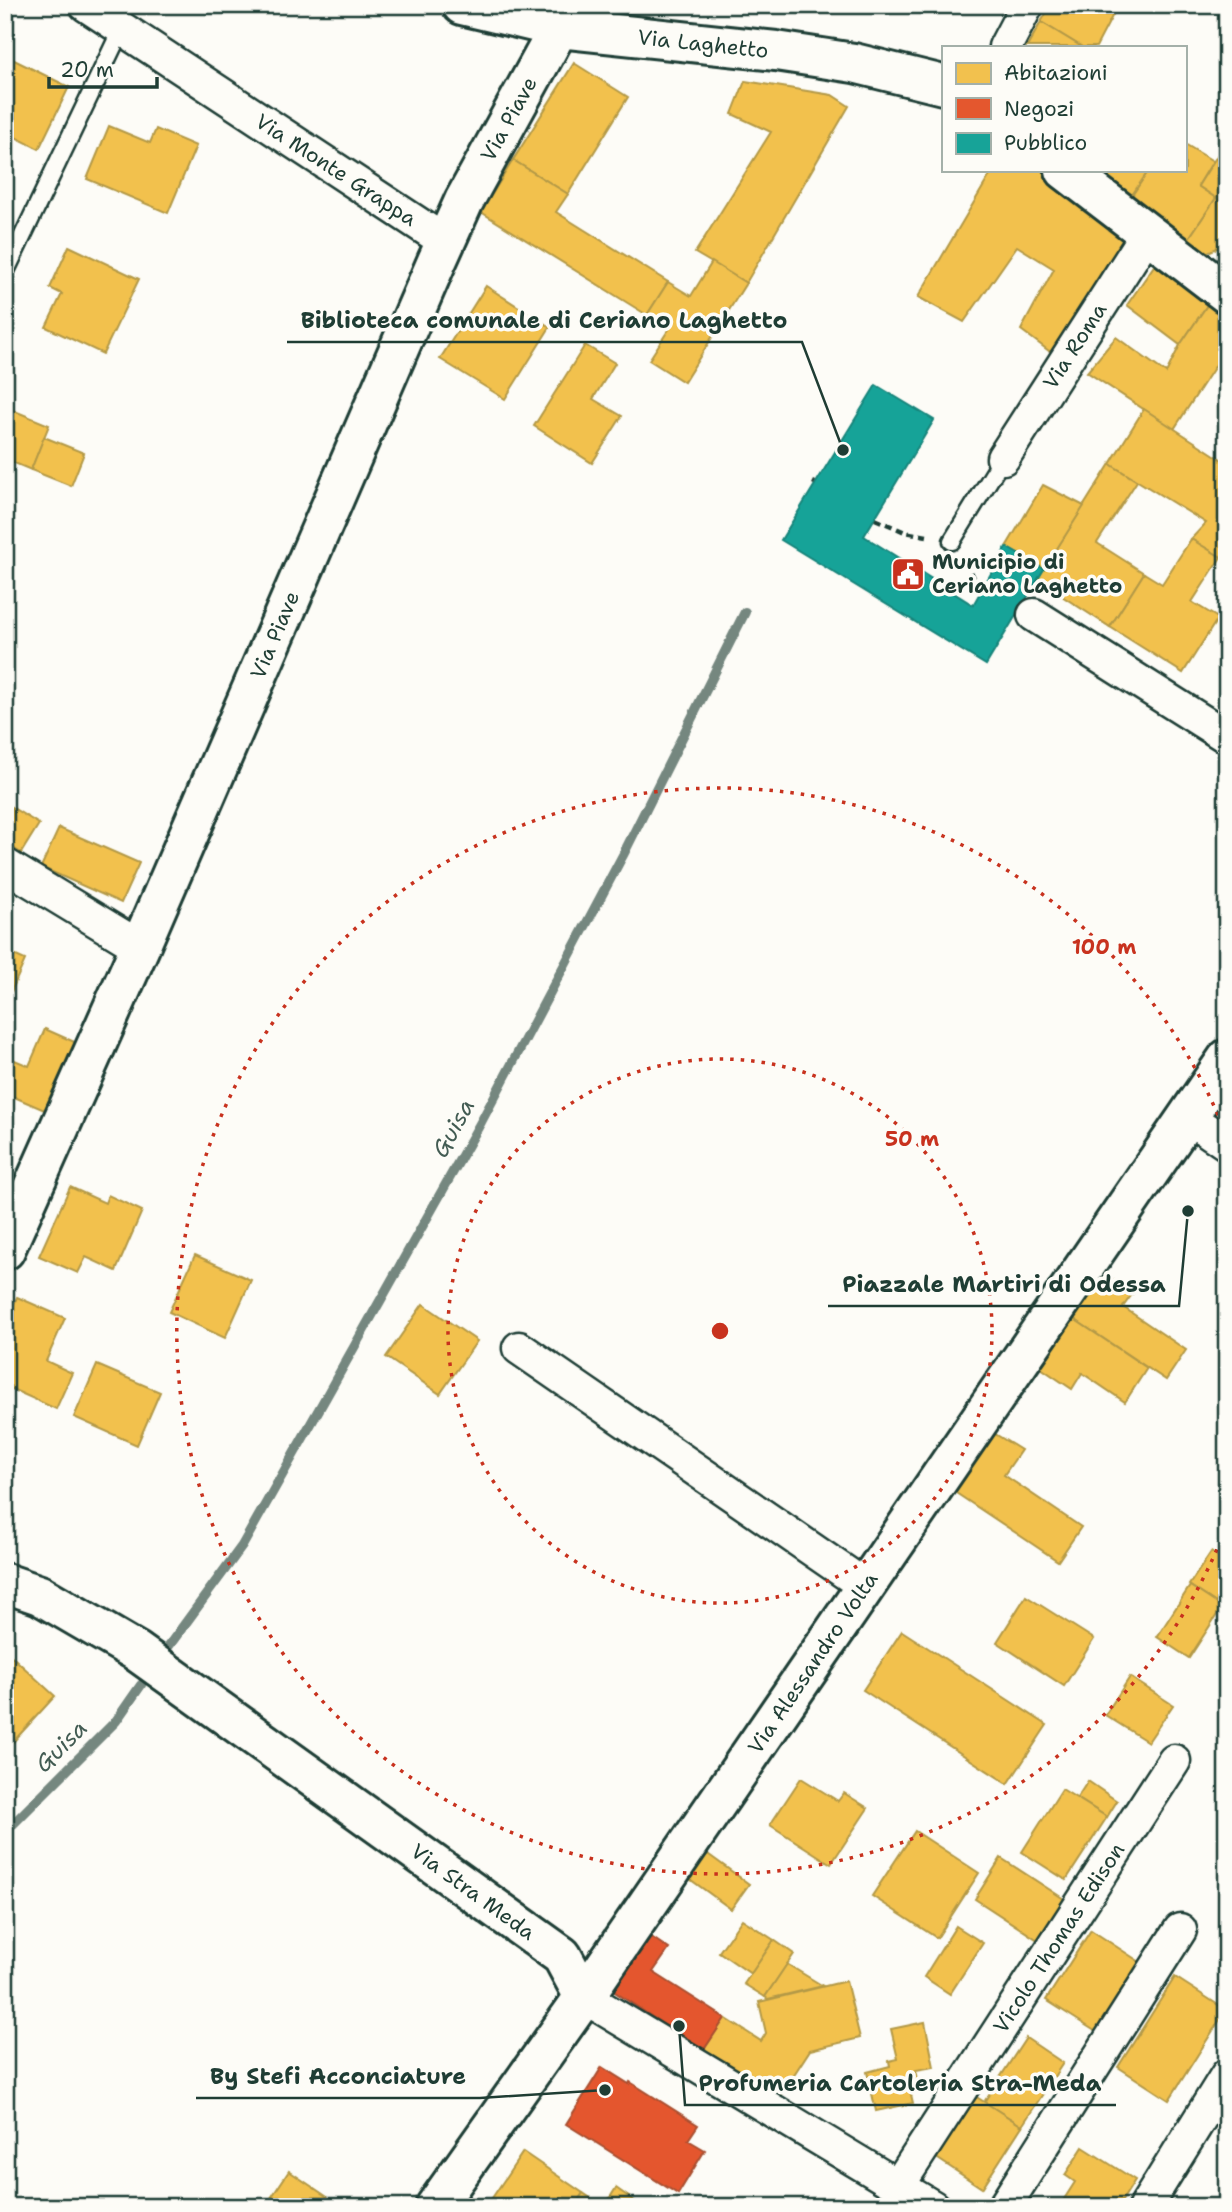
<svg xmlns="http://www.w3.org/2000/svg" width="1232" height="2212" viewBox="0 0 1232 2212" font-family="'Shantell Sans',sans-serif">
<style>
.homes{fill:#f2c14e;stroke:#b39946;stroke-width:2}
.shops{fill:#e4572e;stroke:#a94f30;stroke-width:2}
.public{fill:#17a398;stroke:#19847a;stroke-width:2}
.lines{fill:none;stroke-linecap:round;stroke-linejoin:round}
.stream{stroke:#75877f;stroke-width:10}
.lane-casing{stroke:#1f3d34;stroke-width:21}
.street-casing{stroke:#1f3d34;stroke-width:37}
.secondary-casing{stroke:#1f3d34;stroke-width:44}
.path{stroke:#1f3d34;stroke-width:4.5;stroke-dasharray:7 5;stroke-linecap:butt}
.lane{stroke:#fdfcf7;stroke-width:16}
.street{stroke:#fdfcf7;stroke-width:32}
.secondary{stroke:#fdfcf7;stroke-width:38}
.ring{fill:none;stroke:#c8321e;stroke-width:3.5;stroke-dasharray:3.5 7}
.labels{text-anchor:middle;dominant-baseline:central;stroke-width:7;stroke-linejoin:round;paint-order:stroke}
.street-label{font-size:21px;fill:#1f3d34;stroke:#fdfcf7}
.poi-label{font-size:21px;font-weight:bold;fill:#1f3d34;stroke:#fdfcf7;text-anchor:start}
.water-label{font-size:23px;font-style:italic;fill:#435c53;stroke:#fdfcf7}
.centre{fill:#c8321e;stroke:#fdfcf7;stroke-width:3.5}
.ring-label{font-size:21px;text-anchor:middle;font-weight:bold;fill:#c8321e;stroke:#fdfcf7;stroke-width:7;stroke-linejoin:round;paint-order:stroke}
.leader{fill:none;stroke:#1f3d34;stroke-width:2.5}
.callout-dot{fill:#1f3d34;stroke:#fdfcf7;stroke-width:2.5}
.callout-label{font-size:23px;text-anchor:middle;font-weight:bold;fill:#1f3d34;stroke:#fdfcf7;stroke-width:7;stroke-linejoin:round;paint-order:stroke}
</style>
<rect width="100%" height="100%" fill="#fdfcf7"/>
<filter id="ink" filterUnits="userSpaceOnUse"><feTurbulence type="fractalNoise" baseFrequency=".0143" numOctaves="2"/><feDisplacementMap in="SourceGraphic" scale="14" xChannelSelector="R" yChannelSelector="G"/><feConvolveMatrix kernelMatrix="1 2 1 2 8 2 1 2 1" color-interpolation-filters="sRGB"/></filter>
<g filter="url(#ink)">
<g class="homes">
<path d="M 1051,5 L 1118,5 L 1096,47 L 1082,47 L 1041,22 Z"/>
<path d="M 1041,22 L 1082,47 L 1027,47 Z"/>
<path d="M 6,56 L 69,87 L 39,149 L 5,132 Z"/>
<path d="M 574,63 L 628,97 L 568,194 L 513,160 Z"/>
<path d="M 745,81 L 832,95 L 849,106 L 746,283 L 695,253 L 771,132 L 732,114 Z"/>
<path d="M 109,126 L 150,143 L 156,129 L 196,146 L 168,213 L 87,179 Z"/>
<path d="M 1227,139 L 1227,155 L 1220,151 Z"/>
<path d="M 1185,144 L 1213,161 L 1198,186 L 1216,198 L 1187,241 L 1130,198 L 1149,170 L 1185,170 Z"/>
<path d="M 1220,151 L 1227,155 L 1227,236 L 1220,247 L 1203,254 L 1187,241 L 1216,198 L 1198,186 Z"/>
<path d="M 513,160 L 568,194 L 556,212 L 668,282 L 647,315 L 481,212 Z"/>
<path d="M 993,170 L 1041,170 L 1130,232 L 1053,354 L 1021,330 L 1054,269 L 1017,246 L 964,322 L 918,297 Z"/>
<path d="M 1093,170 L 1149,170 L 1130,198 Z"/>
<path d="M 69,246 L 139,279 L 103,354 L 46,327 L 62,294 L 50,288 Z"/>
<path d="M 1160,257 L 1212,298 L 1180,345 L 1127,305 Z"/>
<path d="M 712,262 L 746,283 L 684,382 L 649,360 L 669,329 L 647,315 L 668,282 L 691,296 Z"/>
<path d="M 486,286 L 550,327 L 505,399 L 440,359 Z"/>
<path d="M 1212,298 L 1227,308 L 1227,356 L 1223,354 L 1174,429 L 1087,372 L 1116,337 L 1166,373 L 1180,345 Z"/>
<path d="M 585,345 L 615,363 L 593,399 L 622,416 L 592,463 L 534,426 Z"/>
<path d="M 5,407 L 49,425 L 31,470 L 5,459 Z"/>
<path d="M 1144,409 L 1227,463 L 1227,548 L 1221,557 L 1191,539 L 1206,523 L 1110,464 Z"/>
<path d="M 44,437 L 84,453 L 71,486 L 31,470 Z"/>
<path d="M 1110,464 L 1137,481 L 1097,543 L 1144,573 L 1110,627 L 1037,580 Z"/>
<path d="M 1043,485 L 1084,506 L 1044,569 L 1006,547 Z"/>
<path d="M 1191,539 L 1221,557 L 1192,602 L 1218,618 L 1183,673 L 1110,627 L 1144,573 L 1162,584 Z"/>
<path d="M 8,805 L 39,824 L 21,853 L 5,843 L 5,810 Z"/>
<path d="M 59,828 L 139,863 L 121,903 L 41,867 Z"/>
<path d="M 5,951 L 25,960 L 11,992 L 5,990 Z"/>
<path d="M 45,1029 L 79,1044 L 49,1112 L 5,1093 L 5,1056 L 29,1066 Z"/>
<path d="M 70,1187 L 105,1203 L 108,1195 L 142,1211 L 116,1271 L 86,1257 L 78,1273 L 39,1256 Z"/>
<path d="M 195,1255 L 251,1280 L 225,1338 L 169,1312 Z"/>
<path d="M 1101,1271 L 1133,1293 L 1123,1307 L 1186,1350 L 1166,1380 L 1071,1317 Z"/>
<path d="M 17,1297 L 65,1318 L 46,1361 L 72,1373 L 56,1409 L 5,1386 L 5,1324 Z"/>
<path d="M 423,1304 L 477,1341 L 440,1394 L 386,1357 Z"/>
<path d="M 1071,1317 L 1147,1368 L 1125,1402 L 1082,1373 L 1072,1389 L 1038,1366 Z"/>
<path d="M 97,1365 L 160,1392 L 137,1445 L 74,1417 Z"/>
<path d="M 5,1409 L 11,1412 L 5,1425 Z"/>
<path d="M 992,1432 L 1021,1450 L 1004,1475 L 1081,1527 L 1058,1561 L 953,1491 Z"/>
<path d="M 1211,1552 L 1227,1562 L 1227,1600 L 1222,1607 L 1189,1585 Z"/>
<path d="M 1190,1586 L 1222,1607 L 1189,1658 L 1157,1637 Z"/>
<path d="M 1026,1596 L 1094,1639 L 1064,1686 L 997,1642 Z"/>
<path d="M 902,1631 L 1047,1725 L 1008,1784 L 863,1690 Z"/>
<path d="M 5,1650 L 55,1696 L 12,1743 L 5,1737 Z"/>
<path d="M 1130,1677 L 1173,1705 L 1148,1742 L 1105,1715 Z"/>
<path d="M 801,1778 L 838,1801 L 844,1793 L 868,1808 L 831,1864 L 770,1825 Z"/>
<path d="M 1088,1781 L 1117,1801 L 1107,1817 L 1077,1798 Z"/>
<path d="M 1062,1789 L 1107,1817 L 1066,1880 L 1022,1852 Z"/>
<path d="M 915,1831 L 979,1873 L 937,1938 L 872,1896 Z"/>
<path d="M 705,1852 L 749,1884 L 731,1909 L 687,1877 Z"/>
<path d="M 1001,1858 L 1064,1899 L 1038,1940 L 975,1899 Z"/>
<path d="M 742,1919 L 774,1940 L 751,1974 L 719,1952 Z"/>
<path d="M 956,1926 L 983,1943 L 950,1994 L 924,1977 Z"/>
<path d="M 1091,1930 L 1143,1964 L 1098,2033 L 1046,2000 Z"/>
<path d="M 774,1940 L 794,1954 L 765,1997 L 744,1984 Z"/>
<path d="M 787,1964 L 823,1986 L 768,1999 L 765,1997 Z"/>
<path d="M 1175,1977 L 1226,2010 L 1169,2100 L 1118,2067 Z"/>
<path d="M 846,1981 L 860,2038 L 810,2050 L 780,2096 L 703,2051 L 725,2018 L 761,2041 L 766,2033 L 759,2002 Z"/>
<path d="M 925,2022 L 934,2067 L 916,2070 L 919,2084 L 909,2086 L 913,2103 L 876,2111 L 867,2072 L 890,2066 L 889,2061 L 898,2059 L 891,2029 Z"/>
<path d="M 1026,2038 L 1063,2063 L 1022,2126 L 984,2102 Z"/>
<path d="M 975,2096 L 1022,2126 L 982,2188 L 935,2157 Z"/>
<path d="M 1083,2147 L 1135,2180 L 1118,2207 L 1059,2207 L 1075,2182 L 1065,2175 Z"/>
<path d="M 523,2152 L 583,2193 L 574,2207 L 486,2207 Z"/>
<path d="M 289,2171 L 342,2207 L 265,2207 Z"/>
<path d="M 616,2188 L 643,2207 L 574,2207 L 583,2193 L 604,2207 Z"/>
</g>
<g class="shops">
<path d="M 647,1934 L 669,1949 L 653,1972 L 725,2018 L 703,2051 L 609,1988 Z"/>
<path d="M 602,2067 L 629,2084 L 630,2082 L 698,2125 L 688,2140 L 705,2150 L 678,2194 L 566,2124 Z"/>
</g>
<path class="public" d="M 876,385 L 934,420 L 864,536 L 973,605 L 1006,547 L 1044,569 L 986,665 L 781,540 Z"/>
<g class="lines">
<g class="stream">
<path d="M 168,1647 L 242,1546 L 481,1122 L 623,855 L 745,612"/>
<path d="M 5,1832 L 116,1721 L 141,1685"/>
</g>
<g class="lane-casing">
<g id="lane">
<path d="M 5,273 L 122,28"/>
<path d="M 952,541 L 1003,458"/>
</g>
</g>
<g class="street-casing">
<g id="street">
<path d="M 86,5 L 446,242"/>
<path d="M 1005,47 L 1027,5"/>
<path d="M 1003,458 L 1147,234"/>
<path d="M 1034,615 L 1227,737"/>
<path d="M 5,865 L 140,947"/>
<path d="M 1186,1116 L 1227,1144"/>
<path d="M 519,1348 L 865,1586"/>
<path d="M 584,1997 L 933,2207"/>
<path d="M 898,2186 L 1174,1761"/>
<path d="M 1004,2207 L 1180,1930"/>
<path d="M 1145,2207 L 1227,2075"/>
</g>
</g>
<g class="secondary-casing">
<g id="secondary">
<path d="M 462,5 L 559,28 L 776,51 L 854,63 L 943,85"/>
<path d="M 1065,170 L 1227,294"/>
<path d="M 5,1250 L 140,947 L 437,261 L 464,201 L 559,28"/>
<path d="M 5,1583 L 40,1595 L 136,1651 L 562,1956 L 584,1997"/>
<path d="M 435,2207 L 584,1997 L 1227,1059"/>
</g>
</g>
<g class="path">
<path d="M 813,482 L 815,483"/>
<path d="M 875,519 L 905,532 L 927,536"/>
<path d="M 966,561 L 974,578 L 984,585"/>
</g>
<use href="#lane" class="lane"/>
<use href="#street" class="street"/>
<use href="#secondary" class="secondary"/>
</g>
</g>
<g class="ring">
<circle cx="720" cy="1331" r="272"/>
<path d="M1225 1530A543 543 0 1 1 1225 1132"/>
</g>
<defs>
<g id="civic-square" transform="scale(1.75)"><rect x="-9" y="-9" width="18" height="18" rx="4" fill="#c8321e" stroke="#fdfcf7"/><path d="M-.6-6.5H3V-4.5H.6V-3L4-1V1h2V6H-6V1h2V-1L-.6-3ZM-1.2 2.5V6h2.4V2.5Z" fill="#fff"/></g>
</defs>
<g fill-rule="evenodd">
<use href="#civic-square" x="908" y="574"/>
</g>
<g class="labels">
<g class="street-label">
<text transform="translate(703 44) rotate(6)">Via Laghetto</text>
<text transform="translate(509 119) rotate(-61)">Via Piave</text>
<text transform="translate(336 170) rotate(33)">Via Monte Grappa</text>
<text transform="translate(1075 346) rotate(-57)">Via Roma</text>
<text transform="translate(275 635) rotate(-67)">Via Piave</text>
<text transform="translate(813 1663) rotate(-56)">Via Alessandro Volta</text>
<text transform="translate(473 1892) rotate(36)">Via Stra Meda</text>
<text transform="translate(1059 1938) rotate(-57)">Vicolo Thomas Edison</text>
</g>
<g class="poi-label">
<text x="932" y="562">Municipio di<tspan x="932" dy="24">Ceriano Laghetto</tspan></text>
</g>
<g class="water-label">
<text transform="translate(453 1128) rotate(-61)">Guisa</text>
<text transform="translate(61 1746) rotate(-45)">Guisa</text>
</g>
</g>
<circle cx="720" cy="1331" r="10" class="centre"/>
<g class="ring-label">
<text x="1104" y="954">100 m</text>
<text x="912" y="1146">50 m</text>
</g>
<path class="leader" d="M843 450L802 342H287M1188 1211L1179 1306H828M605 2090L480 2098H196M679 2026L685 2105H1116"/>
<g class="callout-dot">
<circle cx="843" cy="450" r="7"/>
<circle cx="1188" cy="1211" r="7"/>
<circle cx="605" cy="2090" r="7"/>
<circle cx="679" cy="2026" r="7"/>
</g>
<g class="callout-label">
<text x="544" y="328">Biblioteca comunale di Ceriano Laghetto</text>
<text x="1004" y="1292">Piazzale Martiri di Odessa</text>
<text x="338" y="2084">By Stefi Acconciature</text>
<text x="900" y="2091">Profumeria Cartoleria Stra-Meda</text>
</g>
<rect width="1232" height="2212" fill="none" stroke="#fdfcf7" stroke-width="28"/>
<rect x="14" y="14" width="1204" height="2184" fill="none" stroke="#1f3d34" stroke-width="2.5" filter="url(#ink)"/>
<rect x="942" y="46" width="245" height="126" fill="#fdfcf7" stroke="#a4b0a9" stroke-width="2"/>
<rect x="956" y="63" width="35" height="21" fill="#f2c14e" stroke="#a4b0a9" stroke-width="2"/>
<text x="1004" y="80" font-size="21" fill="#1f3d34">Abitazioni</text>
<rect x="956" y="98" width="35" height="21" fill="#e4572e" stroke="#a4b0a9" stroke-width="2"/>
<text x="1004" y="116" font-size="21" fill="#1f3d34">Negozi</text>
<rect x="956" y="133" width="35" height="21" fill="#17a398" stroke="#a4b0a9" stroke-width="2"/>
<text x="1004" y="150" font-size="21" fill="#1f3d34">Pubblico</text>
<path d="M49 77v10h108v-10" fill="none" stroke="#1f3d34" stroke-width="3.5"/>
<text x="60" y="77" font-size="21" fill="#1f3d34" stroke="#fdfcf7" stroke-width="5" paint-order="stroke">20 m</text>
</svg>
